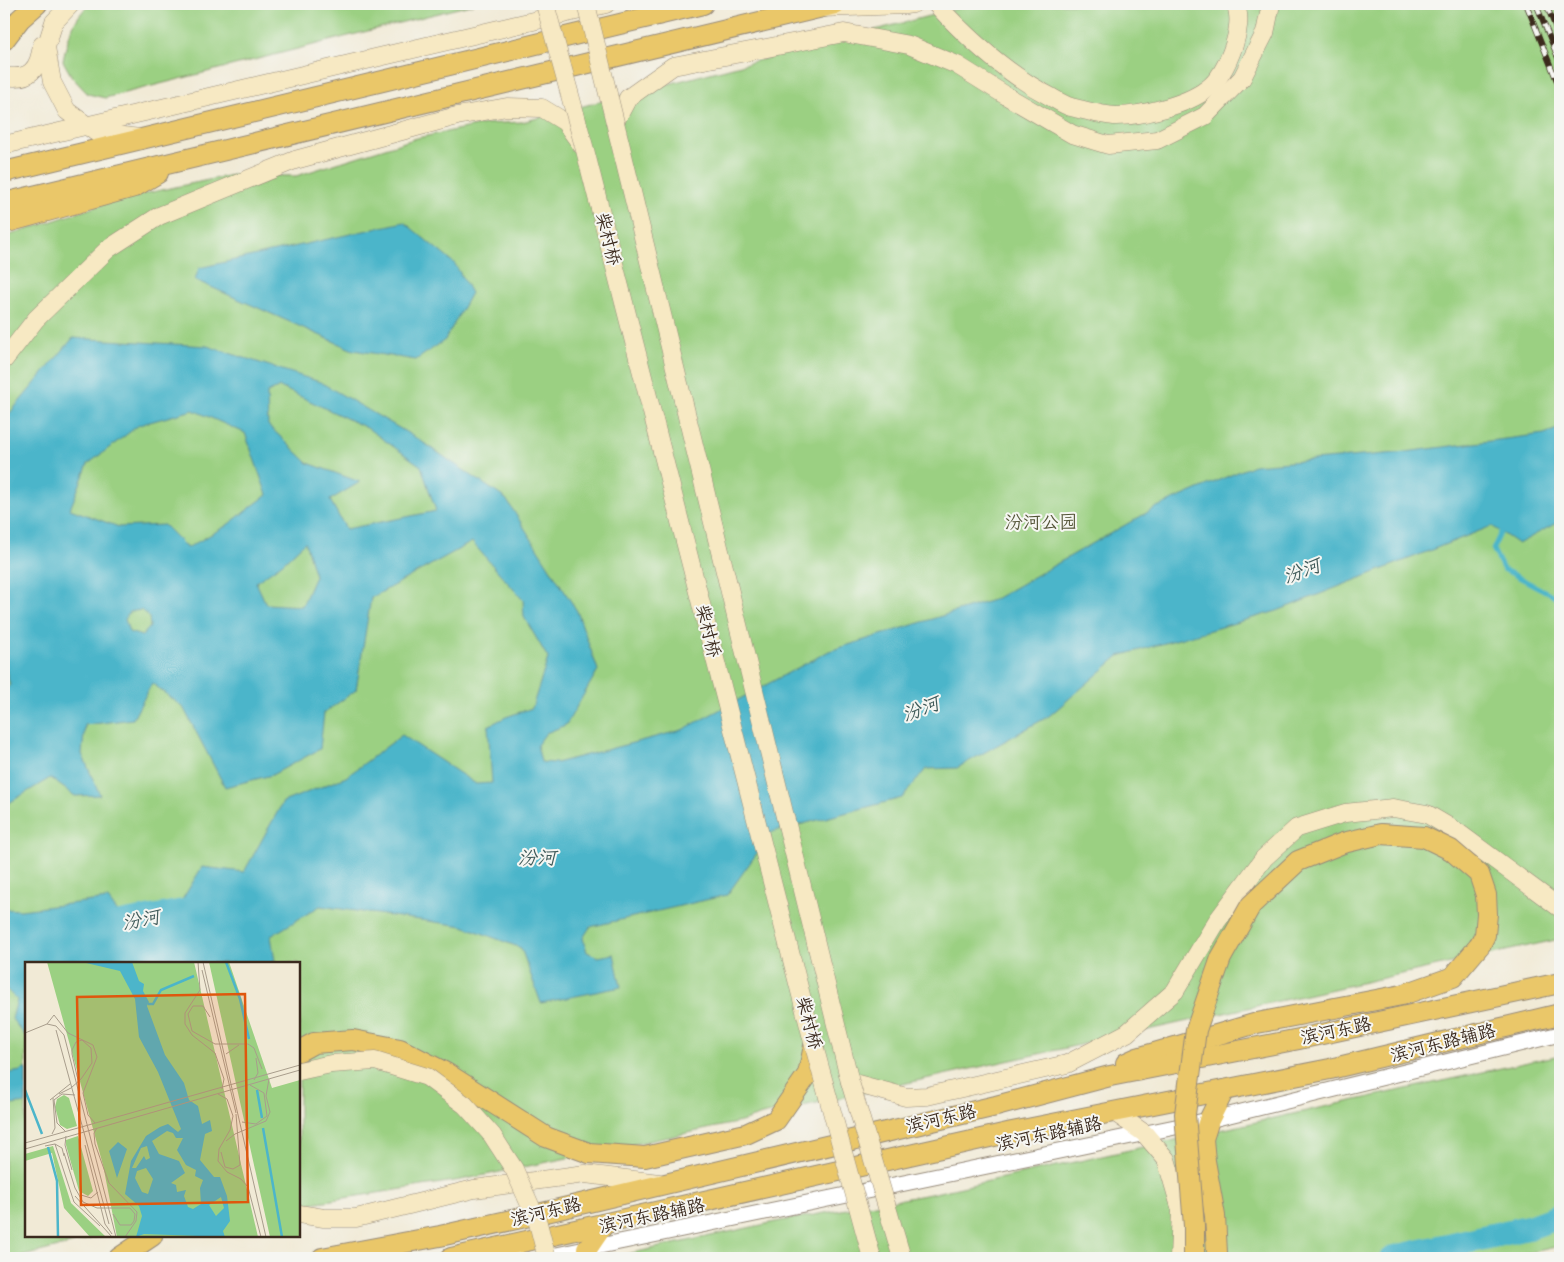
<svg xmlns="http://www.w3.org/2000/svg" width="1564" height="1262" viewBox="0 0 1564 1262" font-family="'Comic Neue','LXGW WenKai TC',sans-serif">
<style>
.green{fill:#9bd082;stroke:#6b7d50}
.water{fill:#4cb5ca;stroke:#447074;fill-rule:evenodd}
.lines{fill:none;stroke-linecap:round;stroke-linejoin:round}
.stream{stroke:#4cb5ca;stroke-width:4.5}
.river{stroke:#4cb5ca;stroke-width:25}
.tertiary-casing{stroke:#968a7a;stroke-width:17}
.secondary-casing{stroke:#968a7a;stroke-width:19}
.trunk-casing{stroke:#968a7a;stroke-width:22}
.tertiary{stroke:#fff;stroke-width:15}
.secondary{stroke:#f7e9c3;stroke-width:18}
.trunk{stroke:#eac769;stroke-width:20}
.rail-casing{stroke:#3b2a1e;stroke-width:5.5}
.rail{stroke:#f6f6f2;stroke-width:4;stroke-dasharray:11;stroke-linecap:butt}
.secondary-bridge-casing{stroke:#968a7a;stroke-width:19;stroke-linecap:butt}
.trunk-bridge-casing{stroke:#968a7a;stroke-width:22;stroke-linecap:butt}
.secondary-bridge{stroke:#f7e9c3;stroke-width:18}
.trunk-bridge{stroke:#eac769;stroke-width:20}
.labels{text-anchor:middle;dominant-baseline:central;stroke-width:4;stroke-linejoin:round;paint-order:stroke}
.street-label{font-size:18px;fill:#3b2a1e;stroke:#f6f6f2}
.park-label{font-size:18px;fill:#535437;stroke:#f6f6f2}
.water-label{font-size:19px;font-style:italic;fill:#415b5a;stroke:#f6f6f2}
.inset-river{fill:none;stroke:#4cb5ca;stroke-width:2.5}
.inset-road{fill:none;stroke:#a89d8c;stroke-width:1}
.view{fill:#df570d;fill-opacity:0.15;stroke:#df570d;stroke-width:2.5}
.inset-edge{fill:none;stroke:#3b2a1e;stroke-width:2.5}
</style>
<rect width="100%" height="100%" fill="#f6f6f2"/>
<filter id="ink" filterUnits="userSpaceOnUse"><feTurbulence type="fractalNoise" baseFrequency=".02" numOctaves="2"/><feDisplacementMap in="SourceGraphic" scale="10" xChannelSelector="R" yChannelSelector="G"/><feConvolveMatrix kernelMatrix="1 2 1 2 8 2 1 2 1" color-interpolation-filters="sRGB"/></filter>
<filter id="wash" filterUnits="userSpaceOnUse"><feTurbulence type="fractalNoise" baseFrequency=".0096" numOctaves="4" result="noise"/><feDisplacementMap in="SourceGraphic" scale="20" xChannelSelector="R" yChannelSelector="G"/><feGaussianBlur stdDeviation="1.12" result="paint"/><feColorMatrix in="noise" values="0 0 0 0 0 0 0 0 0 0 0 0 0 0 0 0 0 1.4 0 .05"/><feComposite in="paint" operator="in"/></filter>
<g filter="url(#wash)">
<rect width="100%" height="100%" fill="#f1ead6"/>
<g class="green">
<path d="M 90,4 L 474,4 L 105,98 L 88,94 L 72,77 L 63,61 C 67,40 73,18 90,4 Z"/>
<path d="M 975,4 L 1560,4 L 1560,939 L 762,1115 L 741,1122 L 461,1180 L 299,1205 L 299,963 L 26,963 L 26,1236 L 101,1236 L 16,1258 L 4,1258 L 4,237 L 119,199 L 232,175 L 296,176 L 417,138 L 485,124 L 522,122 Z"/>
<path d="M 1560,1055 L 1560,1246 L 1506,1258 L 609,1258 L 775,1222 L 930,1194 Z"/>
</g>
<g class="water">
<path d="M 404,222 L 455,264 L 471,293 L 445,340 L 416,360 L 353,350 L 195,280 L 199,268 Z"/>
<path d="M 73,338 L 207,346 L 320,382 L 418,439 L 506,499 L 577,611 L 598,670 L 566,725 L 546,733 L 537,745 L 541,762 L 556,763 L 682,730 L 829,651 L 993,600 L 1157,507 L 1254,465 L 1397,453 L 1544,434 L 1560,428 L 1560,521 L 1518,544 L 1492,526 L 1277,611 L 1119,656 L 1049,716 L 957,768 L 926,769 L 902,798 L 772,832 L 727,895 L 590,927 L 583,938 L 587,952 L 598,957 L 614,954 L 621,987 L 541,1003 L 521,948 L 463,926 L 320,906 L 271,936 L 275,961 L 269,963 L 26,963 L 26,1037 L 12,1019 L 17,1000 L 4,987 L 4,909 L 21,910 L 108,899 L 128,926 L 168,923 L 202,867 L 244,872 L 283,802 L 346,777 L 402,735 L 476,784 L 492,783 L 488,726 L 506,717 L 532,708 L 548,658 L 524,617 L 523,600 L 472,542 L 371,598 L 356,690 L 324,713 L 320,749 L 272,775 L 225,787 L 183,707 L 152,683 L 133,719 L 85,725 L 82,754 L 100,795 L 75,796 L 50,778 L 4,806 L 4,691 L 10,685 L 4,662 L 4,420 ZM 280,387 L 367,428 L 421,466 L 436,511 L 346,529 L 330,500 L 360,482 L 308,463 L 268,425 L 267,393 ZM 193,410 L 245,433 L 267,495 L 226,526 L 187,548 L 164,525 L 119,527 L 70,509 L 88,464 L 139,425 ZM 305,542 L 315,576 L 302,606 L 266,604 L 256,582 L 283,563 ZM 141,610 L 149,617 L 150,627 L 142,636 L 129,632 L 125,619 L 129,612 Z"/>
<path d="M 26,1068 L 26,1103 L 4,1106 L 4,1074 L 21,1071 Z"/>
</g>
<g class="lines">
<path class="stream" d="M 1501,532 L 1493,549 L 1503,569 L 1560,599"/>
<g class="river">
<path d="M 92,929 L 207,907"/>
<path d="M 1393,1258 L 1530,1227 L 1560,1216"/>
</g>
</g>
</g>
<g filter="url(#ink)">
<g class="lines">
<g class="tertiary-casing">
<path id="tertiary" d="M 542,1258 L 1209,1120 L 1560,1034"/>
</g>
<g class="secondary-casing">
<g id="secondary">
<path d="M 71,4 L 54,22 L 46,47 L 52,82 L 67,111 L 97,133 L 140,138"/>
<path d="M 936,4 C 968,39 1009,75 1051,97 C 1058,101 1064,105 1071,107 C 1084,110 1104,116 1116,116 C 1141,116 1187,105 1207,89 C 1221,79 1229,60 1234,45 C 1238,33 1241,15 1235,4"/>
<path d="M 821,8 L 905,5 L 913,4"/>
<path d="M 4,76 C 30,81 39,69 42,45"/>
<path d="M 615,122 L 628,98 L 673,66 L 844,33 L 909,45 L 957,65 L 1005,95 L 1072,134 L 1108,145 L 1157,140 L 1205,116 L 1242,78 L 1265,33 L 1271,4"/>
<path d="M 4,145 L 606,4"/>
<path d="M 4,360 L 36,319 L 108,249 L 159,216 L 295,160 L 457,116 L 507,107 L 542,108 L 565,122 L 583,147"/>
<path d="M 850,1082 L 906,1097 L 927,1096 L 1067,1064 L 1127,1033 L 1175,991 L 1217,921 L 1264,858 L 1297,828 L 1345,813 L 1393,808 L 1427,814 L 1456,831 L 1560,908"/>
<path d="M 1114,1112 L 1144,1133 L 1166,1159 L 1181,1210 L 1179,1258"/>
<path d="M 299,1214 L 324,1218 L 356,1218 L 474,1189 L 585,1174 L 659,1183"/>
<path d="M 488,1250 L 516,1258"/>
</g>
</g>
<g class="trunk-casing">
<g id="trunk">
<path d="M 4,40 L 20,19 L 37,4"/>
<path d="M 4,172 L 703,4"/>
<path d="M 4,203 L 835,4"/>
<path d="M 4,223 L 134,187 L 158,173"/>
<path d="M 299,1051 L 314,1043 L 353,1040 L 400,1049 L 446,1073 L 546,1137 L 589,1153 L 645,1157 L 746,1134 L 776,1120 L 808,1074 L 814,1046"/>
<path d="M 1126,1063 L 1137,1058 L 1257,1023 L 1402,995 L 1453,977 L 1480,945"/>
<path d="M 119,1258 L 152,1236"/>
<path d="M 322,1258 L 440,1236 L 521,1218 L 996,1106 L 1110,1076 L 1299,1039 L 1560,983"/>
<path d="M 451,1258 L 1012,1132 L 1330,1069 L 1560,1014"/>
<path d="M 587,1258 L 587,1249 L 604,1224"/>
<path d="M 1216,1258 L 1217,1253 L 1215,1216 L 1205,1161 L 1203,1139 L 1209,1120 L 1224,1090"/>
</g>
</g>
<use href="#tertiary" class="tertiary"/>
<use href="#secondary" class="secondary"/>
<use href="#trunk" class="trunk"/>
<g class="rail-casing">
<g id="rail">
<path d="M 1526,4 L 1560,89"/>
<path d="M 1536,4 L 1560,63"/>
<path d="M 1546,4 L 1560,39"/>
</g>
</g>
<use href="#rail" class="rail"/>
<g class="secondary-bridge-casing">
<g id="secondary-bridge">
<path d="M 545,4 L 585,150 L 814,1046 L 872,1258"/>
<path d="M 586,4 L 850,1082 L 902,1258"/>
<path d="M 299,1071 L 331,1064 L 375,1061 L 427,1077 L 465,1105 L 492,1135 L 514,1169 L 538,1223 L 547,1258"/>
</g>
</g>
<g class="trunk-bridge-casing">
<path id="trunk-bridge" d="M 1194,1258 L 1194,1226 L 1185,1114 L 1196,1030 L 1221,958 L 1251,905 L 1298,861 L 1343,843 L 1381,834 L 1424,837 L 1451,850 L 1479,874 L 1486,895 L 1487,914 L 1485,935 L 1480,945"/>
</g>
<use href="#secondary-bridge" class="secondary-bridge"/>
<use href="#trunk-bridge" class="trunk-bridge"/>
</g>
</g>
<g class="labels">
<g class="street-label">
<text transform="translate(608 239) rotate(76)">柴村桥</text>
<text transform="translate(708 631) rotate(76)">柴村桥</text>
<text transform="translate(809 1023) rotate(75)">柴村桥</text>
<text transform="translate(1336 1031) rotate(-12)">滨河东路</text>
<text transform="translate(1443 1043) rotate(-14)">滨河东路辅路</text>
<text transform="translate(941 1119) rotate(-13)">滨河东路</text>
<text transform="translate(1049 1134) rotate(-12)">滨河东路辅路</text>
<text transform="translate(546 1212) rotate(-13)">滨河东路</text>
<text transform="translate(652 1216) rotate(-12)">滨河东路辅路</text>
</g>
<g class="park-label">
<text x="1041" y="522">汾河公园</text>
</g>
<g class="water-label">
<text transform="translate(1302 571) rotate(-20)">汾河</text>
<text transform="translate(921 709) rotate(-20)">汾河</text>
<text x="537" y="858">汾河</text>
<text transform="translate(141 920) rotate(-11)">汾河</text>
</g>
</g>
<g transform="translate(25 962)">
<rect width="275" height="275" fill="#f1ead6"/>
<path d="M 22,0 L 169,0 L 233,275 L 92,275 L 78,203 ZM 184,0 L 204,0 L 247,126 L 275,118 L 275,275 L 245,275 ZM 39,133 L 44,136 L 52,164 L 42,167 L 35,163 L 30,145 L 32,137 ZM 53,174 L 68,229 L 63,234 L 54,229 L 41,183 L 41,178 ZM 28,184 L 46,241 L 81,275 L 65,275 L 39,246 L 27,191 L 0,199 L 0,192 Z" fill="#9bd082"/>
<path d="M 57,0 L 107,0 L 114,19 L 119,22 L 118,29 L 124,40 L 122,44 L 140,93 L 159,121 L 164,138 L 173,144 L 177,162 L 185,158 L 187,169 L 180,172 L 175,198 L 189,215 L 195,215 L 202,234 L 205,259 L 198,269 L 200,275 L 119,272 L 111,275 L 117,254 L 114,244 L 100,232 L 106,199 L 121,174 L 135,165 L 143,162 L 153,170 L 156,167 L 133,110 L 114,75 L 110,37 L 95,9 ZM 142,169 L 148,171 L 151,176 L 158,176 L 152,188 L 161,203 L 171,208 L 170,214 L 178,218 L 175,226 L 176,242 L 168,247 L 163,245 L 159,234 L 161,228 L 152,230 L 151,223 L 146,221 L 160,211 L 154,199 L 134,192 L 127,179 ZM 122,184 L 125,196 L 121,198 L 119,194 L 111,206 L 107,206 L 116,186 ZM 121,206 L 128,217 L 123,232 L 117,230 L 110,216 L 112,209 ZM 196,235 L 199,246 L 191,254 L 184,243 ZM 93,180 L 102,187 L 92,216 L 84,189 Z" fill="#4cb5ca" fill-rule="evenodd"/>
<path class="inset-river" d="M 201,0 L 215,37 L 224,77M 123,42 L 128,42 L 136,28 L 169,14M 0,128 L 17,172M 232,128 L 237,156M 238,166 L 257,275M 23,185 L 32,219 L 33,275"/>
<path class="inset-road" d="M 173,0 L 175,28 L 160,51 L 160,62 L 167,73 L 190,91 L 199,117 L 197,127M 178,0 L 241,275M 177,8 L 211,151M 185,55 L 178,44 L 168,44 L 163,52 L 167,69 L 190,82 L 223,82 L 229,86 L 237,107M 22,62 L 31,64 L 39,73 L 91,275M 31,68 L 84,262M 0,71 L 22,62 L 29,53 L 43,71 L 68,83 L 72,95 L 58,131 L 63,153 L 70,161M 201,92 L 214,83M 229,118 L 233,111 L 231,96M 34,132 L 46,126 L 56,117 L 67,101 L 66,86 L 57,78 L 51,80 L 47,88 L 47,92 L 52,114 L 54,120M 193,132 L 202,137 L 208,154 L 205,168 L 194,187 L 193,199 L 202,210 L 216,217 L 223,225 L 236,275M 25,138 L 45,122M 217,160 L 231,162 L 242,154 L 239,131 L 225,123M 72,166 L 69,171 L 70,182 L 84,221 L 112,250 L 111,259 L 100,275M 40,169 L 32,161 L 29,138 L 37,132 L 50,133M 27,172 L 30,166 L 28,136M 41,174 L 40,183 L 47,208M 201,179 L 210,172 L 241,159 L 245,150 L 241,134 L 244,117M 0,181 L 275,103M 30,182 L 37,186 L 39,194M 60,183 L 80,262 L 87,272M 20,184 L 30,182 L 49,240 L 75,264M 0,187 L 275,108M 196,190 L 200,205 L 208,207 L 215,203 L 211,152M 39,191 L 50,226 L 58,240 L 72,246 L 105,246 L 110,252 L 109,259 L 106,263 L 95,263 L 88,252M 56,233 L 66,236 L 73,230M 50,234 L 87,275"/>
<path class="view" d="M 220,32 L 223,240 L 56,243 L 52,35 Z"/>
<rect width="275" height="275" class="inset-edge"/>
</g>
<rect width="1564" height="1262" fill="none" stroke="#f6f6f2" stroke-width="20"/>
</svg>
